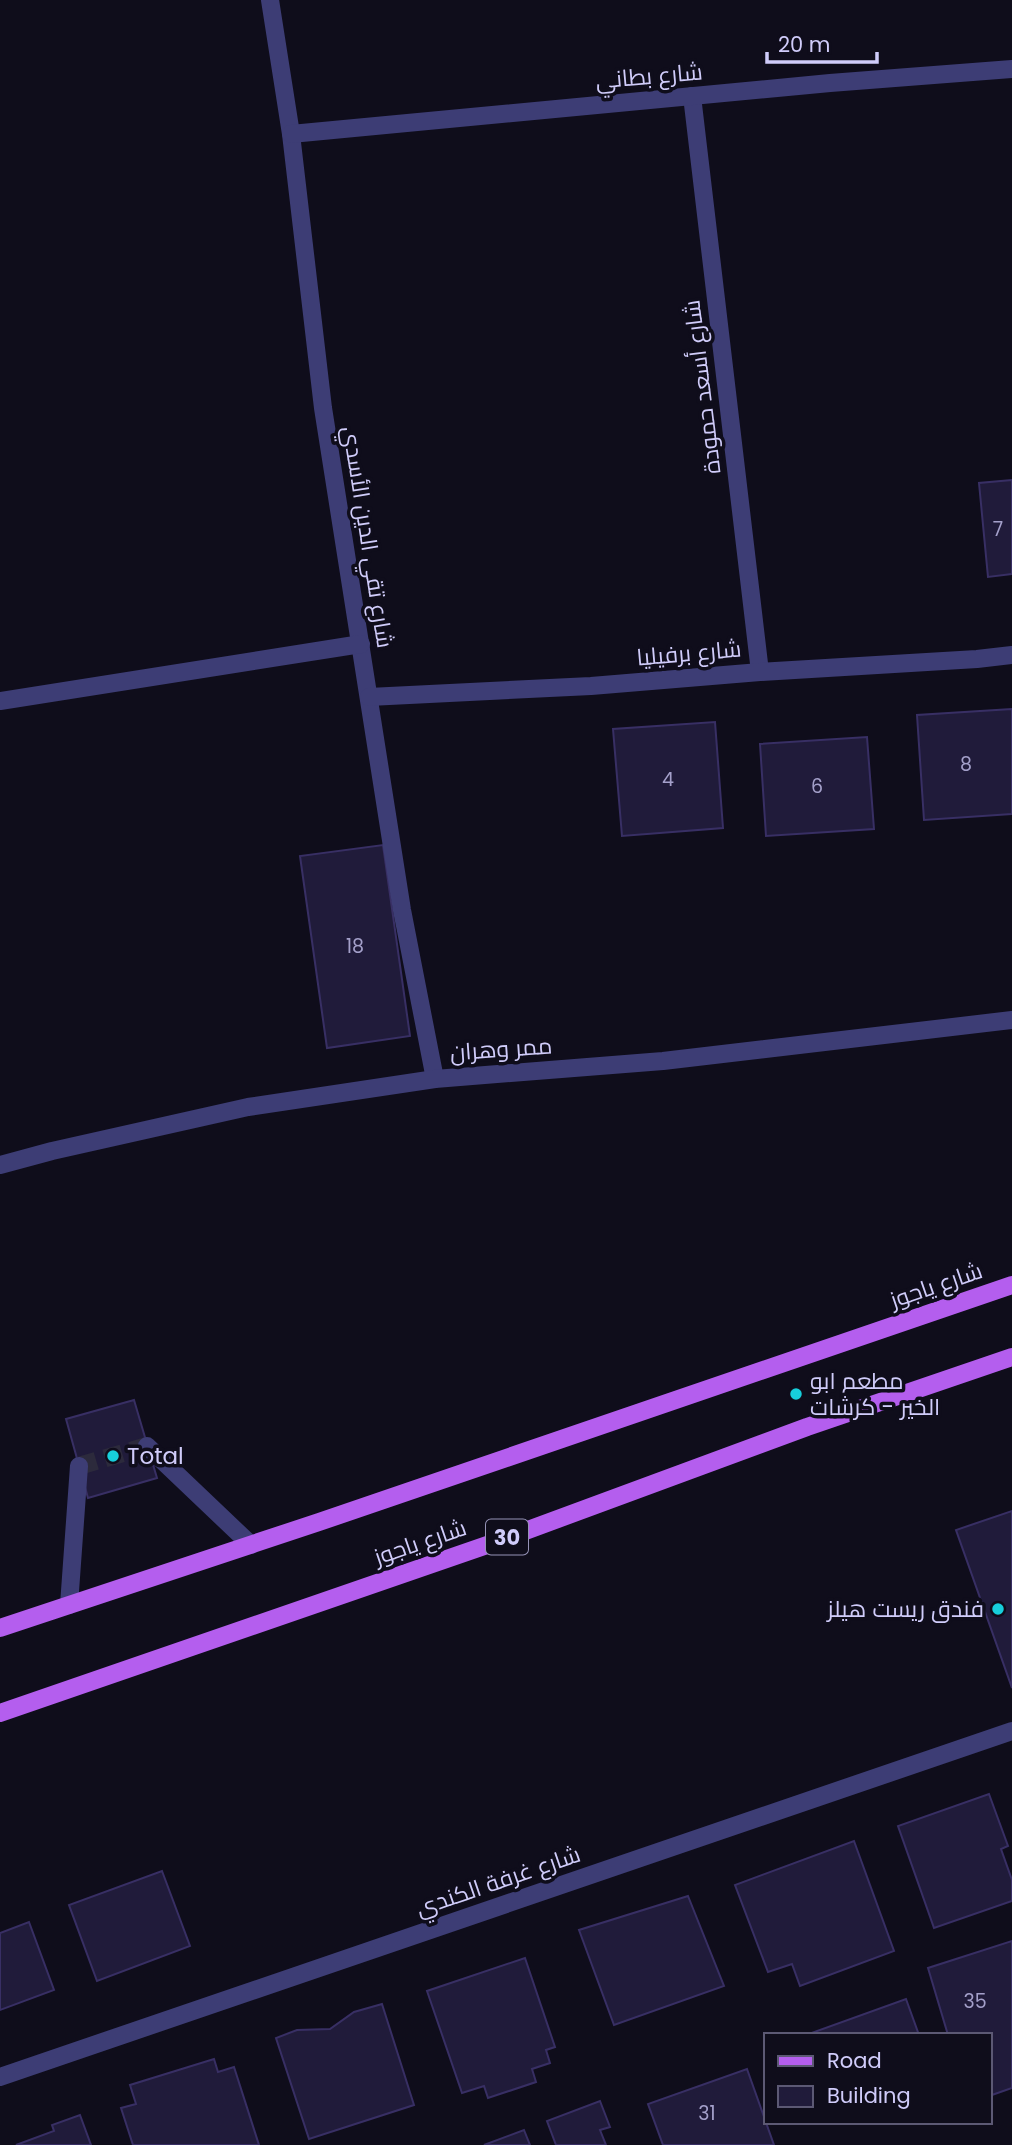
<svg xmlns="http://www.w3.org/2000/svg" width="1012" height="2145" viewBox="0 0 1012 2145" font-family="Poppins,Cairo,sans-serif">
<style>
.building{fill:#201b3a;stroke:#382f64;stroke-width:2}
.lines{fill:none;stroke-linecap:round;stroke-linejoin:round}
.minor-tunnel{stroke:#2c2a3c;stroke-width:18;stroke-dasharray:18 9;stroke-linecap:butt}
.minor{stroke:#3d3d75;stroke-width:18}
.major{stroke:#b45eee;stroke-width:18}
.poi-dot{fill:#17cedb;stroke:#0f0d1b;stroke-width:2.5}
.labels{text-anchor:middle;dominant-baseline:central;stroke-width:7;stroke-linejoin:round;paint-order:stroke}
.number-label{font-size:19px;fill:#a4a0ca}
.shield{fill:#0f0d1b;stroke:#9693b7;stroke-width:2}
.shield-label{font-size:21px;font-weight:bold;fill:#d0ccfa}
.street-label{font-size:23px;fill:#d0ccfa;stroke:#0f0d1b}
.poi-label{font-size:23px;fill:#d0ccfa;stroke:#0f0d1b;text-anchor:start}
</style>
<rect width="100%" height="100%" fill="#0f0d1b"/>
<g class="building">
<path d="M 1012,480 L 1012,574 L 988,577 L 979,483 Z"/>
<path d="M 1012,709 L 1012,814 L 924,820 L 917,715 Z"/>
<path d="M 715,722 L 723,828 L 622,836 L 613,729 Z"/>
<path d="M 867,737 L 874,829 L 766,836 L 760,744 Z"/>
<path d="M 383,845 L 410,1036 L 327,1048 L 300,856 Z"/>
<path d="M 134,1400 L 157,1478 L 88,1498 L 66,1419 Z"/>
<path d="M 1012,1511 L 1012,1688 L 956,1530 Z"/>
<path d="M 989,1794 L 1008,1846 L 1001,1849 L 1012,1880 L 1012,1901 L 934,1928 L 898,1826 Z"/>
<path d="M 854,1841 L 894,1951 L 800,1986 L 792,1964 L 768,1972 L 735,1885 Z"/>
<path d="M 162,1871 L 190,1946 L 97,1981 L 69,1905 Z"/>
<path d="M 688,1896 L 724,1986 L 614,2025 L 579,1930 Z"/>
<path d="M 29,1922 L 54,1990 L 0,2010 L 0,1933 Z"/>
<path d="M 1012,1941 L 1012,2088 L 989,2096 L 989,2035 L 948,2035 L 928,1968 Z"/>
<path d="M 525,1958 L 555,2047 L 546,2050 L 550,2063 L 532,2069 L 536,2082 L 488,2098 L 484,2086 L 462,2093 L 427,1991 Z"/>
<path d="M 906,1999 L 919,2035 L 806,2035 Z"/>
<path d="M 382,2004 L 414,2105 L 309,2139 L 276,2038 L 297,2030 L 330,2029 L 354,2012 Z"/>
<path d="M 214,2059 L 218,2072 L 234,2067 L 259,2145 L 133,2145 L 121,2108 L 136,2104 L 130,2085 Z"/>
<path d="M 747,2069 L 774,2145 L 663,2145 L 648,2104 Z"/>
<path d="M 600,2101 L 610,2127 L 600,2130 L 606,2145 L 556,2145 L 547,2121 Z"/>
<path d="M 80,2115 L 91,2145 L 16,2145 L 54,2131 L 52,2125 Z"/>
<path d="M 524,2130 L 530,2145 L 484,2145 Z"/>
</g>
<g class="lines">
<path class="minor-tunnel" d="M 79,1466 L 147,1446"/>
<g class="minor">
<path d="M 270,0 L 291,134 L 323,408 L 402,910 L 435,1079"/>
<path d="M 692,96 L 760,672"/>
<path d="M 291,134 L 830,83 L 1012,69"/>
<path d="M 369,697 L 591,686 L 760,672 L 977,659 L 1012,655"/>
<path d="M 0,701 L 361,644"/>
<path d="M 0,1165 L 52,1151 L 248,1107 L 435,1079 L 663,1061 L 1012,1020"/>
<path d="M 147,1446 L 251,1545"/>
<path d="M 69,1605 L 79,1466"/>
<path d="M 0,2077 L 1012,1731"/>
</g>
<g class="major">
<path d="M 0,1628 L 319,1522 L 1012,1285"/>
<path d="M 0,1713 L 490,1544 L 807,1427 L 1012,1357"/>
</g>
</g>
<g class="poi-dot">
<circle cx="796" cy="1394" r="7"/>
<circle cx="113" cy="1456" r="7"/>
<circle cx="998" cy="1609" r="7"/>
</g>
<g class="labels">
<g class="number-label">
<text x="998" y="529">7</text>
<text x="966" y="764">8</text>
<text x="668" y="779">4</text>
<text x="817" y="786">6</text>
<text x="355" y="946">18</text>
<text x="975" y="2001">35</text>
<text x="707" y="2113">31</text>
</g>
<rect class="shield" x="486" y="1519.5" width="42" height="35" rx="5"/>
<g class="shield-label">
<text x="507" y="1537">30</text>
</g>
<g class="street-label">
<text transform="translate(649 76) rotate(-5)">شارع بطاني</text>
<text transform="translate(702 387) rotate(-97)">شارع أسعد حمودة</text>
<text transform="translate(368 537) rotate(81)">شارع تقي الدين الأسدي</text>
<text transform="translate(689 653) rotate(-5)">شارع برفيليا</text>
<text transform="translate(501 1049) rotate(-4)">ممر وهران</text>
<text transform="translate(936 1285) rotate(-19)">شارع ياجوز</text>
<text transform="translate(420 1542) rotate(-19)">شارع ياجوز</text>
<text transform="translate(498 1881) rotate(-19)">شارع غرفة الكندي</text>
</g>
<g class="poi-label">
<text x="810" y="1381">مطعم ابو<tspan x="810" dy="26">الخير - كرشات</tspan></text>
<text x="127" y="1456">Total</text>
<text x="984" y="1609" text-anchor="end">فندق ريست هيلز</text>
</g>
</g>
<rect x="764" y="2033" width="228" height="91" fill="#0f0d1b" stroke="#5c5974" stroke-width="2"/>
<rect x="778" y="2056" width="35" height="10" fill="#b45eee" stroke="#5c5974" stroke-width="2"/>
<text x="827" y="2068" font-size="21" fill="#d0ccfa">Road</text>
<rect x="778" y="2086" width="35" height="21" fill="#201b3a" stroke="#5c5974" stroke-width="2"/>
<text x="827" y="2103" font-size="21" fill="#d0ccfa">Building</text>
<path d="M767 52v10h110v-10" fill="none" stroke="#d0ccfa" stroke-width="3.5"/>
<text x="778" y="52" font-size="21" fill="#d0ccfa" stroke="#0f0d1b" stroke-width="5" paint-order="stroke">20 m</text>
</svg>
